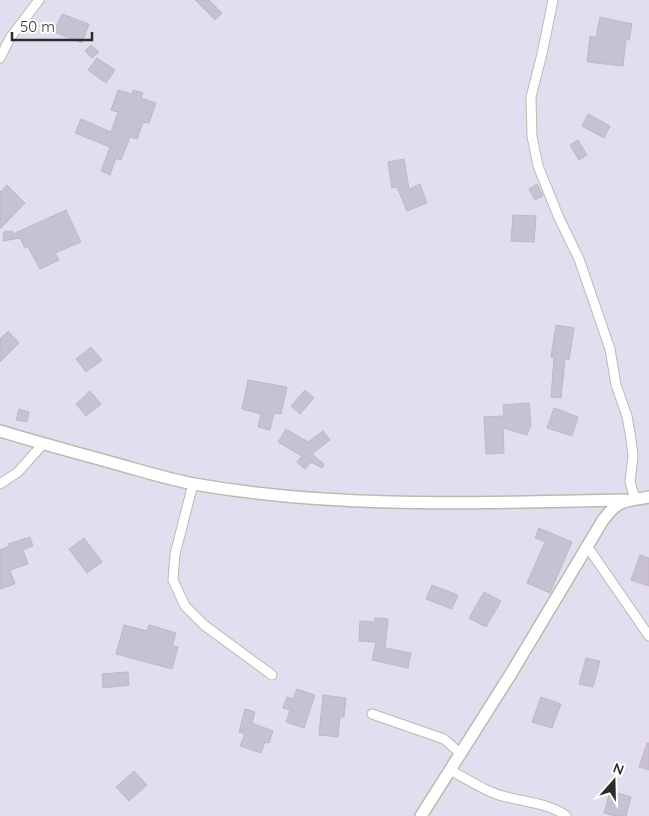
<svg xmlns="http://www.w3.org/2000/svg" width="649" height="816" viewBox="0 0 649 816" font-family="Quicksand,sans-serif">
<style>
.building{fill:#c7c2d1;stroke:#beb7cb}
.lines{fill:none;stroke-linecap:round;stroke-linejoin:round}
.street-casing{stroke:#b5bdae;stroke-width:11}
.secondary-casing{stroke:#b5bdae;stroke-width:14}
.street{stroke:#fff;stroke-width:9}
.secondary{stroke:#fff;stroke-width:11}
</style>
<rect width="100%" height="100%" fill="#e2deef"/>
<g class="building">
<path d="M 195,0 L 209,0 L 222,13 L 215,20 Z"/>
<path d="M 62,14 L 89,24 L 82,43 L 54,32 Z"/>
<path d="M 600,17 L 632,24 L 629,40 L 626,39 L 623,66 L 587,62 L 590,36 L 596,37 Z"/>
<path d="M 91,45 L 99,52 L 92,58 L 85,51 Z"/>
<path d="M 97,58 L 115,70 L 106,83 L 88,70 Z"/>
<path d="M 118,90 L 132,94 L 133,90 L 143,93 L 141,98 L 156,103 L 149,123 L 143,122 L 137,139 L 130,137 L 121,160 L 116,158 L 110,175 L 101,171 L 110,147 L 75,133 L 81,119 L 111,132 L 118,112 L 111,110 Z"/>
<path d="M 588,114 L 610,126 L 604,138 L 582,126 Z"/>
<path d="M 578,140 L 587,155 L 579,160 L 570,145 Z"/>
<path d="M 404,159 L 409,189 L 420,184 L 427,203 L 407,211 L 397,187 L 392,188 L 388,162 Z"/>
<path d="M 537,184 L 543,196 L 535,200 L 529,189 Z"/>
<path d="M 7,185 L 25,203 L 0,229 L 0,192 Z"/>
<path d="M 66,210 L 81,242 L 55,253 L 59,260 L 40,269 L 28,247 L 25,248 L 20,238 L 3,241 L 4,232 L 12,231 L 13,234 Z"/>
<path d="M 513,215 L 536,216 L 534,242 L 511,241 Z"/>
<path d="M 556,325 L 574,328 L 569,360 L 565,359 L 561,398 L 551,397 L 554,358 L 551,357 Z"/>
<path d="M 8,331 L 19,343 L 0,362 L 0,339 Z"/>
<path d="M 91,347 L 102,360 L 86,372 L 76,359 Z"/>
<path d="M 248,380 L 287,387 L 281,414 L 274,413 L 270,430 L 258,427 L 261,414 L 242,409 Z"/>
<path d="M 305,390 L 314,398 L 300,414 L 291,406 Z"/>
<path d="M 90,391 L 101,404 L 86,416 L 76,404 Z"/>
<path d="M 529,403 L 531,425 L 527,435 L 503,428 L 504,453 L 486,454 L 484,417 L 504,416 L 503,405 Z"/>
<path d="M 554,408 L 578,417 L 572,436 L 547,428 Z"/>
<path d="M 19,409 L 29,412 L 27,422 L 16,420 Z"/>
<path d="M 286,429 L 308,442 L 323,431 L 330,440 L 312,454 L 324,464 L 322,468 L 311,462 L 305,469 L 297,462 L 302,456 L 278,442 Z"/>
<path d="M 539,528 L 572,542 L 550,593 L 527,583 L 545,542 L 535,538 Z"/>
<path d="M 30,537 L 33,546 L 23,550 L 28,564 L 10,570 L 15,584 L 0,589 L 0,550 L 9,546 L 8,544 Z"/>
<path d="M 84,538 L 102,562 L 87,573 L 69,549 Z"/>
<path d="M 640,555 L 649,558 L 649,586 L 631,580 Z"/>
<path d="M 432,585 L 458,595 L 452,609 L 426,599 Z"/>
<path d="M 484,592 L 501,601 L 486,627 L 469,618 Z"/>
<path d="M 375,618 L 388,619 L 385,648 L 411,653 L 408,668 L 372,660 L 376,642 L 359,641 L 360,621 L 374,622 Z"/>
<path d="M 124,625 L 147,631 L 149,625 L 176,633 L 172,646 L 178,647 L 172,669 L 116,654 Z"/>
<path d="M 586,658 L 600,661 L 593,687 L 579,684 Z"/>
<path d="M 128,672 L 129,685 L 103,688 L 102,674 Z"/>
<path d="M 297,689 L 315,695 L 304,728 L 286,722 L 290,710 L 283,708 L 287,697 L 293,699 Z"/>
<path d="M 323,695 L 346,698 L 344,717 L 340,717 L 338,737 L 319,735 Z"/>
<path d="M 541,697 L 561,704 L 552,728 L 532,722 Z"/>
<path d="M 245,709 L 255,712 L 252,723 L 273,731 L 269,743 L 265,742 L 261,753 L 240,746 L 245,734 L 239,732 Z"/>
<path d="M 647,743 L 649,743 L 649,770 L 639,767 Z"/>
<path d="M 134,771 L 147,785 L 129,801 L 116,787 Z"/>
<path d="M 610,791 L 631,797 L 626,816 L 615,816 L 604,813 Z"/>
</g>
<g class="lines">
<g class="street-casing">
<g id="street">
<path d="M 553,0 L 542,54 L 531,97 L 532,136 L 538,166 L 559,218 L 579,259 L 610,349 L 616,385 L 627,416 L 631,439 L 633,456 L 630,482 L 634,496 L 641,499"/>
<path d="M 0,58 L 10,38 L 39,0"/>
<path d="M 0,484 L 18,472 L 43,444"/>
<path d="M 193,484 L 175,554 L 173,580 L 185,606 L 204,625 L 272,675"/>
<path d="M 587,546 L 649,636"/>
<path d="M 372,714 L 444,739 L 461,754"/>
<path d="M 450,770 C 465,778 480,788 496,794 C 516,801 551,803 566,816"/>
</g>
</g>
<g class="secondary-casing">
<g id="secondary">
<path d="M 0,431 C 39,443 78,453 117,464 C 142,471 168,479 194,484 C 336,509 481,503 625,500"/>
<path d="M 421,816 L 512,672 L 603,520 C 620,498 624,502 649,497"/>
</g>
</g>
<use href="#street" class="street"/>
<use href="#secondary" class="secondary"/>
</g>
<g transform="translate(614 781) rotate(20)" stroke="#ffffff" stroke-width="4" paint-order="stroke">
<path d="M0-4L9 19L0 12L-9 19Z" fill="#2c2c2c"/>
<text y="-8" font-size="14" font-weight="bold" text-anchor="middle" fill="#2c2c2c">N</text>
</g>
<path d="M12 32v8h80v-8" fill="none" stroke="#2c2c2c" stroke-width="2.5"/>
<text x="20" y="32" font-size="15" fill="#2c2c2c" stroke="#ffffff" stroke-width="4" paint-order="stroke">50 m</text>
</svg>
